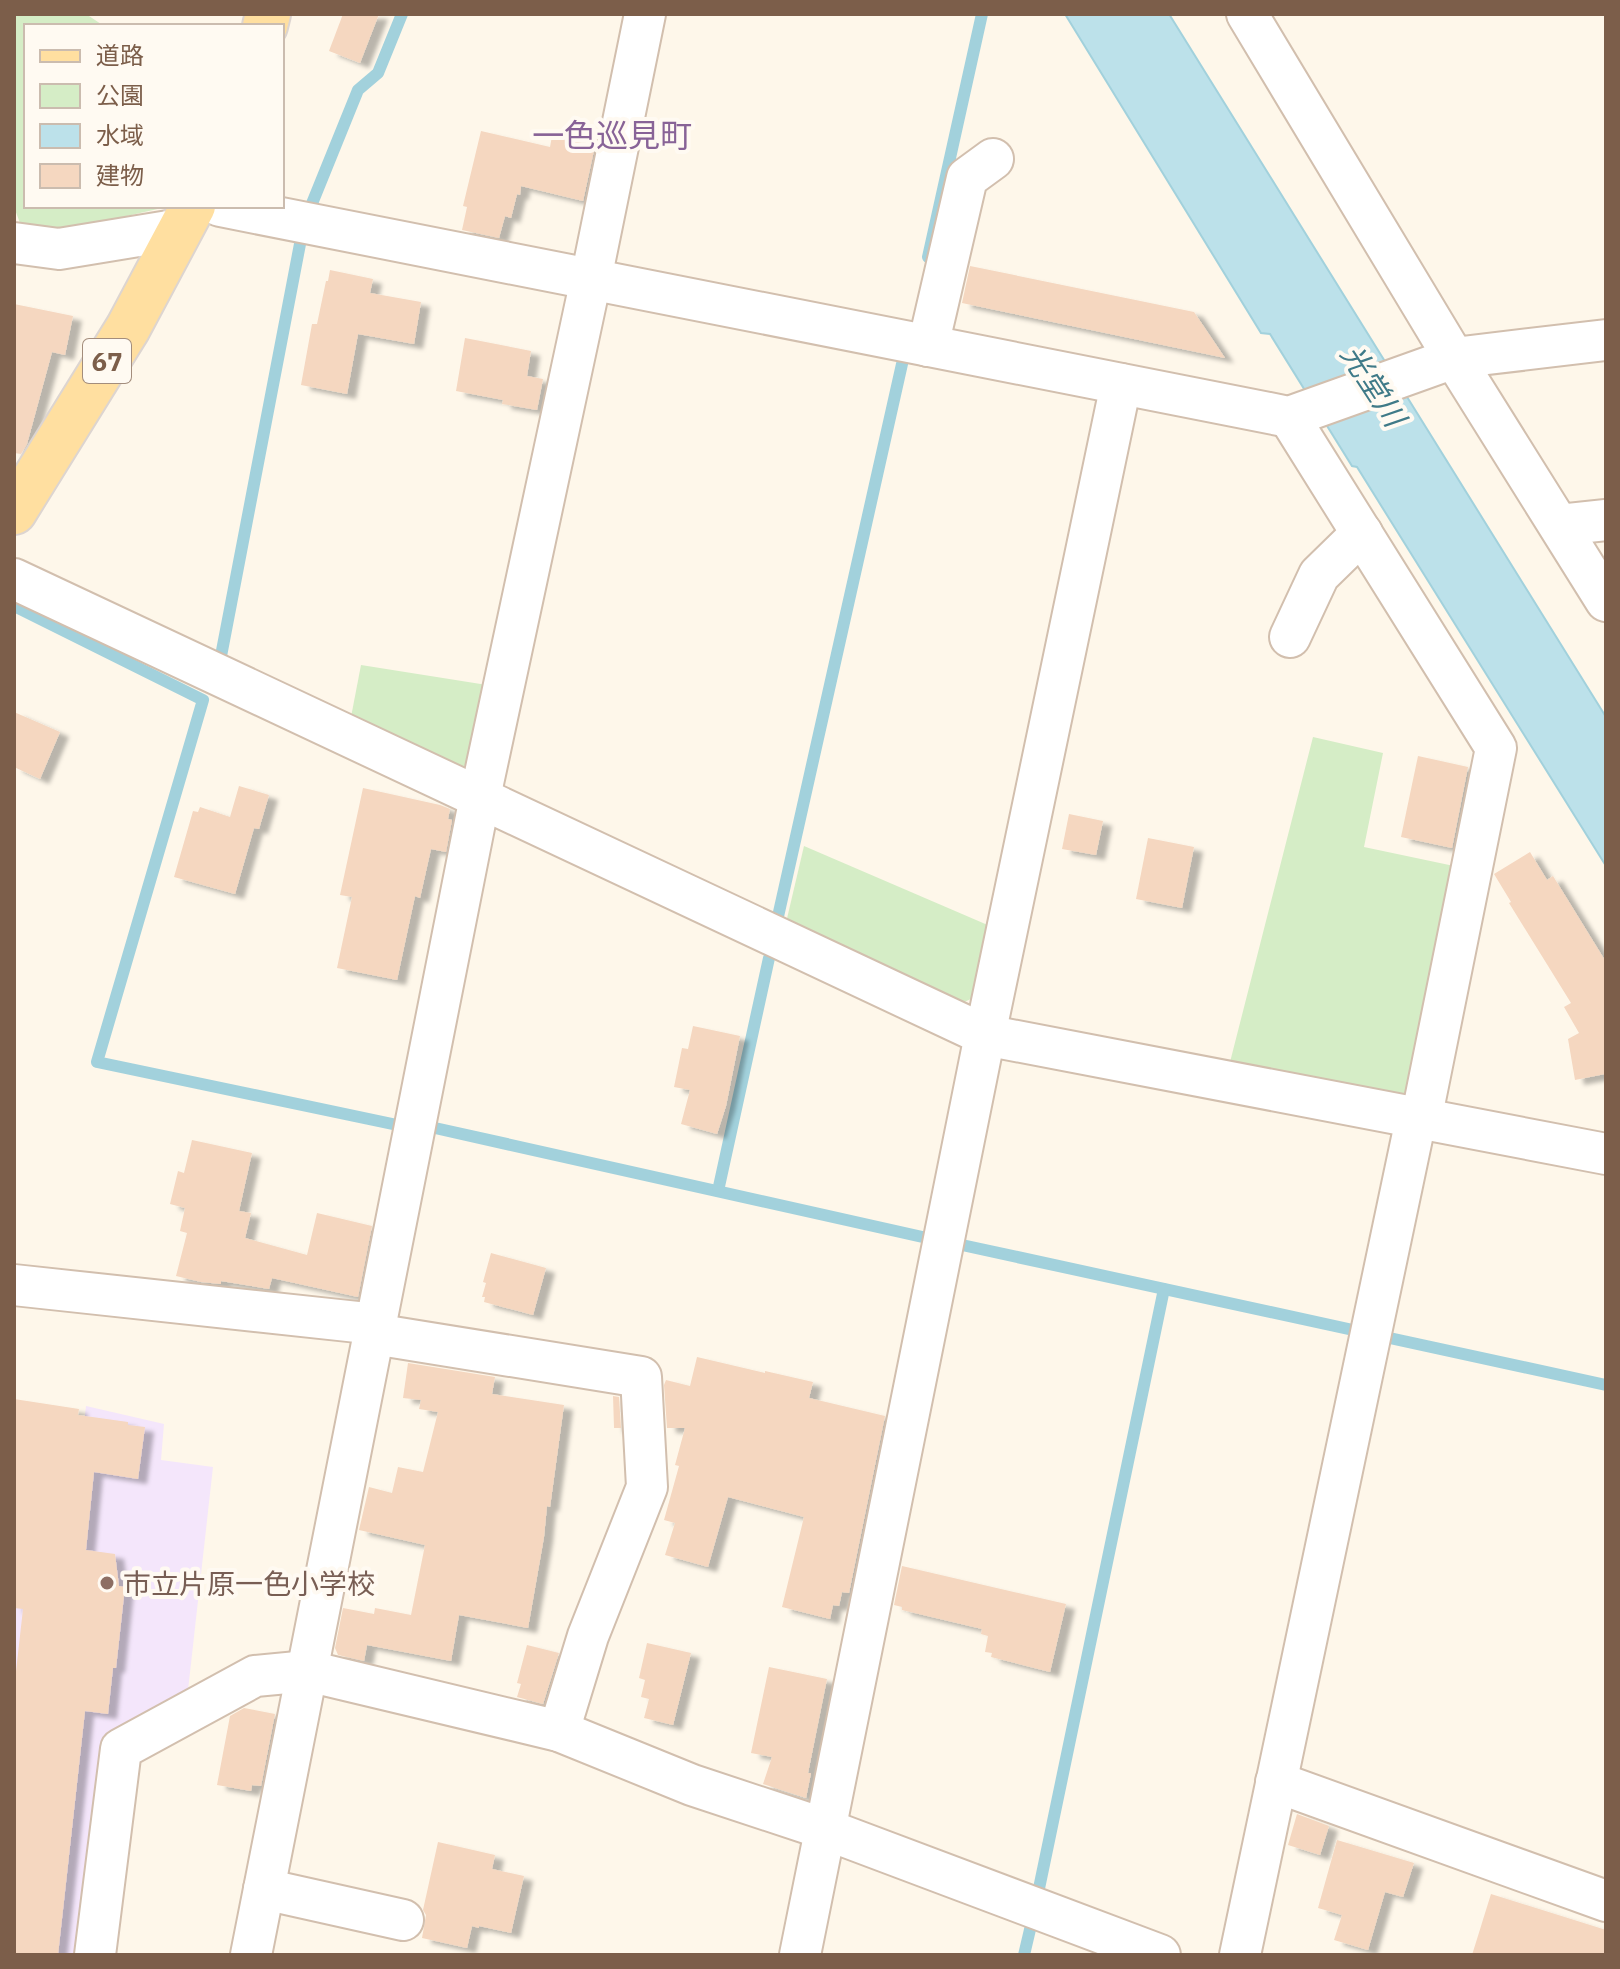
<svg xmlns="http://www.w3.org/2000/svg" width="1620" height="1969" viewBox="0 0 1620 1969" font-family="'IBM Plex Sans','Noto Sans JP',sans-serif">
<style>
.education{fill:#f4e6fb}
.green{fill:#d5edc6}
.water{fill:#bce1ea;stroke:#a2d1dc;stroke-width:2}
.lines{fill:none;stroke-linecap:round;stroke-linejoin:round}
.stream{stroke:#a2d1dc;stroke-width:12}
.building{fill:#f5d7c0;filter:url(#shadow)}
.minor-casing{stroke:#d2bfae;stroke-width:44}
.major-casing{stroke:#ddd5d0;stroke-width:48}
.minor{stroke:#fff;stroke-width:40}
.major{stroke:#ffdfa0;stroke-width:44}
.education-dot{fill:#8d6e63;stroke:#fffaf2;stroke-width:3}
.labels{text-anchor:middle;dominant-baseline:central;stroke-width:8;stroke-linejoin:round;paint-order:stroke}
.shield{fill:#fffaf2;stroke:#a38d7c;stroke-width:2}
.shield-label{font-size:26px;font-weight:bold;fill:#7c5e4a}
.education-label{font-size:28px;fill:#785e54;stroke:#fffaf2;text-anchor:start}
.water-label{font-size:30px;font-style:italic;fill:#3f7a88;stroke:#fffaf2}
.quarter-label{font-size:32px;fill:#886397;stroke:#fffaf2}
</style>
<defs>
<filter id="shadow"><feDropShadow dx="9" dy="5" stdDeviation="2" flood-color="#0004"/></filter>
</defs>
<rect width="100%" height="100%" fill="#fef7ea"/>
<path class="education" d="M 86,1406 L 164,1424 L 161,1460 L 213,1467 L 187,1699 L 108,1744 L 83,1955 L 14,1955 L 14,1460 L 79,1468 Z"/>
<g class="green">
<path d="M 14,14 L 86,14 L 104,26 L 26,26 L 26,206 L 163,206 L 162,208 L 61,231 L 20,223 L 14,207 Z"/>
<path d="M 361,665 L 487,685 L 471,763 L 459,768 L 351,717 Z"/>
<path d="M 1313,737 L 1383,753 L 1364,847 L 1454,866 L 1410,1093 L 1402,1099 L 1229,1066 Z"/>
<path d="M 804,846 L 990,926 L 975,997 L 958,1005 L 785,927 Z"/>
</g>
<path class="water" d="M 1065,14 L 1169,14 L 1606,717 L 1606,866 L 1357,467 L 1352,466 L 1270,334 L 1261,333 Z"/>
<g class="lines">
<g class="stream">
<path d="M 311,206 L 358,90 L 378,73 L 402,14"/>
<path d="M 928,257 L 982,14"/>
<path d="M 14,606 L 203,700 L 97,1062 L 402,1126"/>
<path d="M 221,656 L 300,244"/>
<path d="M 777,921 L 902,364"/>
<path d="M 435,1128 L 927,1238"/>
<path d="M 718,1191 L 769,958"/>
<path d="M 962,1245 L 1353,1330"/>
<path d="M 1385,1337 L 1606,1385"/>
<path d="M 1037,1898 L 1164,1289"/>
<path d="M 1024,1955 L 1032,1921"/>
</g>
</g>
<g class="building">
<path d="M 343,14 L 379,14 L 360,63 L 329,51 Z"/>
<path d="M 481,131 L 550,147 L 552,136 L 595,146 L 583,201 L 521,186 L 520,195 L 517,194 L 511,218 L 505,216 L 499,238 L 462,230 L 467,207 L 463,206 Z"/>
<path d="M 970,266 L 1194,312 L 1225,358 L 962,303 Z"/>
<path d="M 330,270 L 373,279 L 370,293 L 421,302 L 414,344 L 358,334 L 347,394 L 301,385 L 312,324 L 317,324 L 326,281 L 328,281 Z"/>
<path d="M 14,304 L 73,316 L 65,355 L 52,352 L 27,444 L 21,454 L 14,453 Z"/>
<path d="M 465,338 L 531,351 L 527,376 L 543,379 L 537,410 L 502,404 L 503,400 L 456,391 Z"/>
<path d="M 14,712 L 60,732 L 40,779 L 14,767 Z"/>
<path d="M 1418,756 L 1468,767 L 1452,848 L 1401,837 Z"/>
<path d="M 239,786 L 269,795 L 259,829 L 254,828 L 235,894 L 174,877 L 193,811 L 198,812 L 200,807 L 230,817 Z"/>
<path d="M 363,788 L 440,805 L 450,809 L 448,819 L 452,820 L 446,852 L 431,849 L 420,898 L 415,896 L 397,980 L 337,968 L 352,897 L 340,895 Z"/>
<path d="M 1069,814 L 1103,821 L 1096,855 L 1062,849 Z"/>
<path d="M 1148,838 L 1194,847 L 1182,908 L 1136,899 Z"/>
<path d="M 1530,852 L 1547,880 L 1553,876 L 1606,962 L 1606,1077 L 1605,1074 L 1575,1080 L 1568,1039 L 1579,1033 L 1564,1007 L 1571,1003 L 1509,903 L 1511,902 L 1494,874 Z"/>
<path d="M 693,1026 L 740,1036 L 726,1106 L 717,1134 L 681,1124 L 690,1090 L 674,1087 L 682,1048 L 688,1049 Z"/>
<path d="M 192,1140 L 252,1153 L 239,1211 L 251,1213 L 245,1238 L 307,1255 L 317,1213 L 372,1226 L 358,1297 L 272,1278 L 269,1289 L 221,1281 L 221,1284 L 201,1282 L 176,1276 L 187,1233 L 180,1231 L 185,1208 L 170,1204 L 178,1171 L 184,1173 Z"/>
<path d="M 491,1253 L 546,1268 L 533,1315 L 484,1302 L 485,1297 L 482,1297 L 486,1283 L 483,1282 Z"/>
<path d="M 697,1357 L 765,1373 L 765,1371 L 813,1382 L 809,1398 L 885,1416 L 849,1593 L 842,1592 L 839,1606 L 833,1605 L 830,1619 L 782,1607 L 804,1517 L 728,1497 L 708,1567 L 665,1555 L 675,1523 L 664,1520 L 679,1466 L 675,1465 L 685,1428 L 667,1428 L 664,1385 L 666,1380 L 690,1386 Z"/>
<path d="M 408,1363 L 495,1377 L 492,1394 L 564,1405 L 550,1507 L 547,1506 L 544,1537 L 528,1628 L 459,1615 L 451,1661 L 367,1645 L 364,1661 L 338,1655 L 335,1648 L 343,1608 L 374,1614 L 375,1608 L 411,1615 L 425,1545 L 359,1530 L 369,1487 L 392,1493 L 398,1467 L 423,1472 L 438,1412 L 419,1409 L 421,1400 L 403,1398 Z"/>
<path d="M 613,1396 L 619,1397 L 621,1428 L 614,1428 Z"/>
<path d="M 14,1399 L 79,1409 L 78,1415 L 128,1422 L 128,1425 L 145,1427 L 138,1479 L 94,1472 L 86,1550 L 115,1554 L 119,1586 L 125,1587 L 116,1668 L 113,1668 L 108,1714 L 85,1711 L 58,1955 L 14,1955 L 14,1689 L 23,1609 L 14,1608 Z"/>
<path d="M 902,1566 L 1066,1604 L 1050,1672 L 991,1657 L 992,1653 L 985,1652 L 988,1636 L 981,1634 L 982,1629 L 902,1610 L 902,1607 L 894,1605 Z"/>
<path d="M 647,1643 L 691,1653 L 673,1725 L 644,1718 L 649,1699 L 641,1697 L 645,1680 L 639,1678 Z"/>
<path d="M 527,1645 L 559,1653 L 543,1704 L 517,1697 L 521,1684 L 517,1683 Z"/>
<path d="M 769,1667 L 827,1679 L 808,1773 L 811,1773 L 806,1798 L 763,1784 L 772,1757 L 751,1753 Z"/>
<path d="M 244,1708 L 275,1714 L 261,1786 L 252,1785 L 251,1791 L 217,1785 L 230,1716 Z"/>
<path d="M 1297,1814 L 1329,1826 L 1320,1855 L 1288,1845 Z"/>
<path d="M 1337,1840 L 1414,1863 L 1403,1897 L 1385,1892 L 1368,1950 L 1334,1940 L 1342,1915 L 1318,1908 Z"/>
<path d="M 438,1842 L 495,1855 L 492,1869 L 524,1876 L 511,1933 L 479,1926 L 479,1928 L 472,1926 L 467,1948 L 422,1938 L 426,1915 L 423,1910 Z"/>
<path d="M 1491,1894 L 1606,1930 L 1606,1955 L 1472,1955 Z"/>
</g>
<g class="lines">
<g class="minor-casing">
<g id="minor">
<path d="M 1247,14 L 1454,358 L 1606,601"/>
<path d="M 220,206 L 1289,417 L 1454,358 L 1606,340"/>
<path d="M 14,243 L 59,249 L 181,229"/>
<path d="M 928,346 L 967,178 L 993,159"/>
<path d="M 1289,417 L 1496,748 L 1421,1120"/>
<path d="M 1559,525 L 1606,520"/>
<path d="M 14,579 L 985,1035 L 1606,1154"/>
<path d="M 1290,637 L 1319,575 L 1362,533"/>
<path d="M 14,1285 L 376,1324"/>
<path d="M 374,1334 L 641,1377 L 647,1487 L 588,1636 L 559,1731"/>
<path d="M 1276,1782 L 1606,1901"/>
<path d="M 264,1889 L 403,1920"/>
<path d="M 95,1955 L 121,1749 L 255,1676 L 308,1671 L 559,1731 L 692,1785 L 825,1829 L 1160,1955"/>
<path d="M 251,1955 L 480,797 L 591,279 L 645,14"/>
<path d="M 800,1955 L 985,1035 L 1121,384"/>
<path d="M 1240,1955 L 1416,1119"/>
</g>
</g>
<g class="major-casing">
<g id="major">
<path d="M 265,26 L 268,14"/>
<path d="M 14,512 L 128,328 L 193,206"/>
</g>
</g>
<use href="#minor" class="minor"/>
<use href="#major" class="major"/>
</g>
<circle class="education-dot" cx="107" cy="1583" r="8"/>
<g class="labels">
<rect class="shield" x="83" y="339" width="48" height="44" rx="6"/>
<g class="shield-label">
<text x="107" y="361">67</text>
</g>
<g class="education-label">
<text x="123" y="1583">市立片原一色小学校</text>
</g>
<g class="water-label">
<text transform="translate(1374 385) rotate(57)">光堂川</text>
</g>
<g class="quarter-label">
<text x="612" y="135">一色巡見町</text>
</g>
</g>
<rect width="1620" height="1969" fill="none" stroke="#7c5e4a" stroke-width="32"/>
<rect x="24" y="24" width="260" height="184" fill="#fffaf2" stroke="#cbbcaf" stroke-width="2"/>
<rect x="40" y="50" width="40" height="12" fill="#ffdfa0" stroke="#cbbcaf" stroke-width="2"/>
<text x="96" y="64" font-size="24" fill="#7c5e4a">道路</text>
<rect x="40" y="84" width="40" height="24" fill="#d5edc6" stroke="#cbbcaf" stroke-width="2"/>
<text x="96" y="104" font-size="24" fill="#7c5e4a">公園</text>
<rect x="40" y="124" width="40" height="24" fill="#bce1ea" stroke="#cbbcaf" stroke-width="2"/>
<text x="96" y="144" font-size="24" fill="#7c5e4a">水域</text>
<rect x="40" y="164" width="40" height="24" fill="#f5d7c0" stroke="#cbbcaf" stroke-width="2"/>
<text x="96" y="184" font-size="24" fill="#7c5e4a">建物</text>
</svg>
